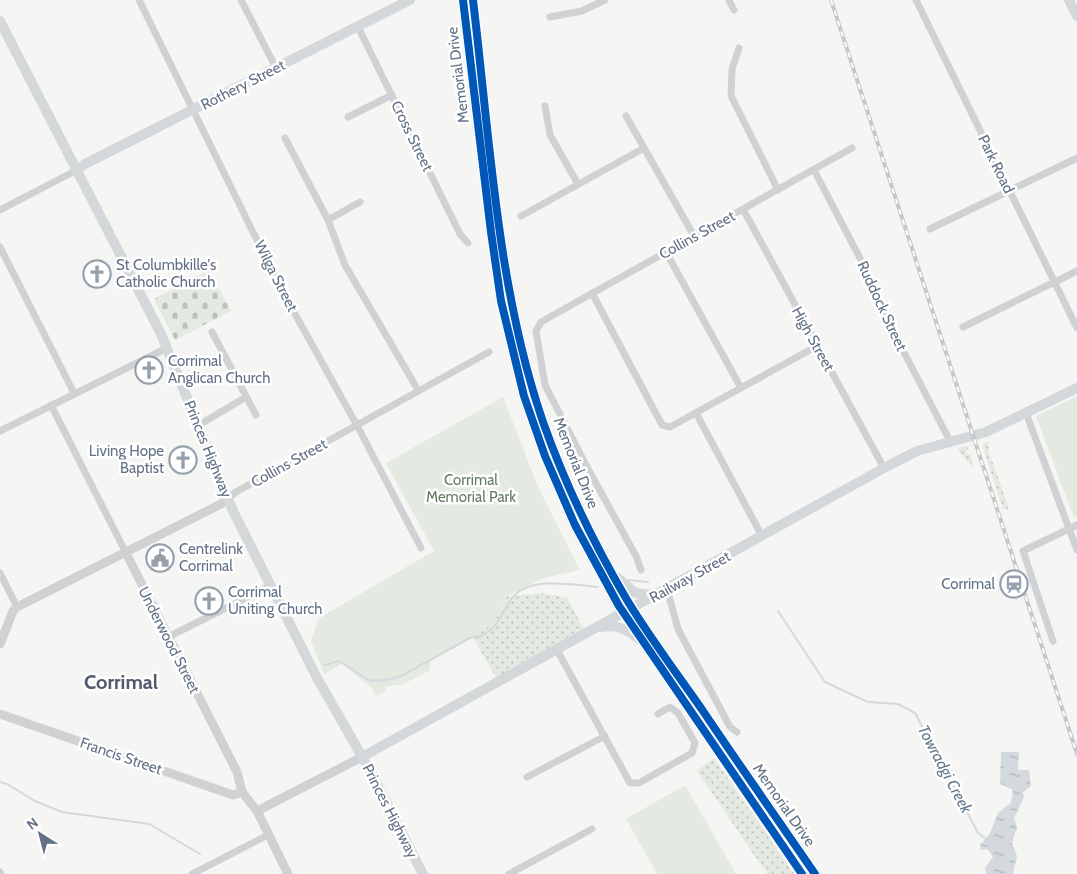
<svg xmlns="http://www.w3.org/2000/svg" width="1077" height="874" viewBox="0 0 1077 874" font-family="Cabin,sans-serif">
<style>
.grass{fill:url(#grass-dots)}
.cemetery{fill:url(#cemetery-stones)}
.park{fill:#e4e9e1}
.water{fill:url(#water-ripples)}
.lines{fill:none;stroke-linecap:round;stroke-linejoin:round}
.stream{stroke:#d3d9dd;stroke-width:2}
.minor{stroke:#d0d1d3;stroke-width:7}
.tertiary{stroke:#d0d1d3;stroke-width:9}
.secondary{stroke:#d5d8db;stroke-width:10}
.primary{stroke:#d5d8db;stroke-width:11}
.rail-casing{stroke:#c6c7c8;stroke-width:4}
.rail{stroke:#fff;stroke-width:2;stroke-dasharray:5.5;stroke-linecap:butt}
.cycleway-casing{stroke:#fff;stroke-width:11}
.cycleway{stroke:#0057b8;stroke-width:8}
.labels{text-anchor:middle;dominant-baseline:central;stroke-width:5;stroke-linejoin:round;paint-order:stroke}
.street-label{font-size:15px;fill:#627187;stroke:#fff}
.poi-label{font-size:15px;fill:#627187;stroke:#fff;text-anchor:start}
.park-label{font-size:15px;fill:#637d62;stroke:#fff}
.water-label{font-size:16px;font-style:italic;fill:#63798b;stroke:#fff}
.district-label{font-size:20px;font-weight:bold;fill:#515b6b;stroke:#fff}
</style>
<defs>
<pattern id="grass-dots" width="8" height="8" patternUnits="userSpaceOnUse" patternTransform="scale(1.25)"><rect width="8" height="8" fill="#e4e9e1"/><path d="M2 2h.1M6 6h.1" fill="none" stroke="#bcc1bc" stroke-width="1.8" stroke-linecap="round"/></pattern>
<pattern id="cemetery-stones" width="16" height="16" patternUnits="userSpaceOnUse" patternTransform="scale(1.25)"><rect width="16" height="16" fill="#e4e9e1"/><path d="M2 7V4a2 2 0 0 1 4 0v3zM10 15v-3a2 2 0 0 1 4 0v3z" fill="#bcc1bc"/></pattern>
<pattern id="water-ripples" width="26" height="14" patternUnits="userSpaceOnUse" patternTransform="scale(1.25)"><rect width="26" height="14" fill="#d3d9dd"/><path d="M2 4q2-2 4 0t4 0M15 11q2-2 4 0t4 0" fill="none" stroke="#afb4b9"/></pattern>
</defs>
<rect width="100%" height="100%" fill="#f5f6f3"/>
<g class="grass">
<path d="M 988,441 L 989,452 L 1008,506 L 1008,510 L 1003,509 L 982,445 Z"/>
<path d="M 966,446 L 969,450 L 966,451 L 967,454 L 971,455 L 973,468 L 958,450 L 958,448 Z"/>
<path d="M 542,593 L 567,598 L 584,629 L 496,678 L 472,636 L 493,624 L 507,596 Z"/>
<path d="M 714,758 L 794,874 L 767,874 L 697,771 Z"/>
</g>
<path class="cemetery" d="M 209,270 L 231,311 L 175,340 L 154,299 Z"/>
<g class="park">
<path d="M 1077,396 L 1077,516 L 1074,518 L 1036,416 Z"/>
<path d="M 503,397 L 539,489 L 580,570 L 544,578 L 507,596 L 493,624 L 430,662 L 430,670 L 402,685 L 394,685 L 385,687 L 386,691 L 376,696 L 371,687 L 342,664 L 324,674 L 311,641 L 319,618 L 434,551 L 386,463 Z"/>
<path d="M 685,785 L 736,874 L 657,874 L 626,819 Z"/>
</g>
<path class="water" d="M 1001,752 L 1019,752 L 1018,770 L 1029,770 L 1031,786 L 1023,792 L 1024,797 L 1014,818 L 1017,827 L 1012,843 L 1017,856 L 1013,874 L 986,874 L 985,868 L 993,857 L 987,849 L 981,850 L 980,845 L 989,835 L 998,813 L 1011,803 L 1013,790 L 1000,784 Z"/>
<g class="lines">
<g class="stream">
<path d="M 629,580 L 648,582"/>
<path d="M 778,611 L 825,682 L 868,702 L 898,704 L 915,713 L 978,833 L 986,839"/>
<path d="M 325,665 L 339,661 L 369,680 L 377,681 L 391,679 L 401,676 L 470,638 C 474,637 478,637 482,635 C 498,630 503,609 513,597 C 530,576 575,585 598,587"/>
<path d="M 0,782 L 7,784 L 35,801 L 62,812 L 149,824 L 200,854"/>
</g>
<g class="minor">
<path d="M 139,0 L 280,287 L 359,429 L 421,548"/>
<path d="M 241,0 L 276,68"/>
<path d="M 729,0 L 734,10"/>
<path d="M 916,0 L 1077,328"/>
<path d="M 550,17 L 582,11 L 605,0"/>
<path d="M 358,27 L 460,234 L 468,243"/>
<path d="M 739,48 L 732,69 L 731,96 L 778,190"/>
<path d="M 545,106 L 550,135 L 578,184"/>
<path d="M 626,116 L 694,236"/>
<path d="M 348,117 L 392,95"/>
<path d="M 285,138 L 328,220"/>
<path d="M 814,170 L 863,264 L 880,306 L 951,443"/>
<path d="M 360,202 L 328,220 L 345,265 L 418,390"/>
<path d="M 743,209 L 884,468"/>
<path d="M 0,210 L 77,170"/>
<path d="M 521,216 L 644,148"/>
<path d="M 930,229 L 1077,158"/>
<path d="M 0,247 L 74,393"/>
<path d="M 666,252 L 741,388"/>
<path d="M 592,293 L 662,425 L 670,427 L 817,346"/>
<path d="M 963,327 L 1077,271"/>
<path d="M 212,332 L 256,415"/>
<path d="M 51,405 L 125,551"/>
<path d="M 696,413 L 762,536"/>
<path d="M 1026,413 L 1077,550"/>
<path d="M 199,425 L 246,397"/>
<path d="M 0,431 L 167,348"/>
<path d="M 228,499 L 236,492 L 489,352"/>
<path d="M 641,570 L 636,556 L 587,467 L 545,385 L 536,331 L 541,322 L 852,148"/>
<path d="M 0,573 L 17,607"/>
<path d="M 667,589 L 678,629 L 730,727 L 737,732"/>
<path d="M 168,637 L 272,585"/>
<path d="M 1053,641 L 1023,551 L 1077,525"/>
<path d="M 557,650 L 630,783 L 639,783 L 692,753 L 695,743 L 678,713 L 670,707 L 658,714"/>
<path d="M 527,777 L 605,736"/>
<path d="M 0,872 L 1,874"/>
<path d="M 192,874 L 268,835"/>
<path d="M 509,874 L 592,829"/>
</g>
<g class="tertiary">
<path d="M 125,551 L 237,772 L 242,792 L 257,811 L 288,874"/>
<path d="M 0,644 L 13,611 L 17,607 L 221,504 L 228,499"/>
<path d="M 0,714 L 233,795 L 242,792"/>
<path d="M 257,811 L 362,757"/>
</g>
<g class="secondary">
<path d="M 1069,0 L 1077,16"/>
<path d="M 0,21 L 161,334 L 233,511 L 316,676 L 368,767 L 423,874"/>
<path d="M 77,170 L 85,164 L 410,0"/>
<path d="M 618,578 L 635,593 L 654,595"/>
<path d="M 602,627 C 618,624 628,630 640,640"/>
<path d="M 362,757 L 884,468 L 917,451 L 986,432 L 1077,388"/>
</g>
<g class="primary">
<path d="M 463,0 L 491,232 L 501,301 L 524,396 L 545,456 L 575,525 L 619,606 L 802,874"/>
<path d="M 473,0 C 490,140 497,288 543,422 C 565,484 594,544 627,600 C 650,638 678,675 703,711 C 740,766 778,820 815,874"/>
</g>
<g class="rail-casing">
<path id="rail" d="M 831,0 L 1077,754"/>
</g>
<use href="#rail" class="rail"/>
<g class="cycleway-casing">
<g id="cycleway">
<path d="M 463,0 L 491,232 L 501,301 L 524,396 L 545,456 L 575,525 L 619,606 L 802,874"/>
<path d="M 473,0 C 490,140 497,288 543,422 C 565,484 594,544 627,600 C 650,638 678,675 703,711 C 740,766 778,820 815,874"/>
</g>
</g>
<use href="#cycleway" class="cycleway"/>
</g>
<defs>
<g id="church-ring" transform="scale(1.4375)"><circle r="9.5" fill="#fff" stroke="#95a0ad" stroke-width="1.5"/><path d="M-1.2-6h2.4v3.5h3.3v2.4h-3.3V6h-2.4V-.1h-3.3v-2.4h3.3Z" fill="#95a0ad"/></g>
<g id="civic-ring" transform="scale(1.4375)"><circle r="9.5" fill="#fff" stroke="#95a0ad" stroke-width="1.5"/><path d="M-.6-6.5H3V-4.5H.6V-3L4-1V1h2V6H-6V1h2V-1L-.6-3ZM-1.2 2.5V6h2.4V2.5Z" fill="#95a0ad"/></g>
<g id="station-ring" transform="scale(1.4375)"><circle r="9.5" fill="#fff" stroke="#95a0ad" stroke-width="1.5"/><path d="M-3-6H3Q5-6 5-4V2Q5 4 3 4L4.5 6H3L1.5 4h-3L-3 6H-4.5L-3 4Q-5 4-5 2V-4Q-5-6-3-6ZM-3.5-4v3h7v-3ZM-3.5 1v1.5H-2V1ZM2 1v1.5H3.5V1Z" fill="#95a0ad"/></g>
</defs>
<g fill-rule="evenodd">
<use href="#church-ring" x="97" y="274"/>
<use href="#church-ring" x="149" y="370"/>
<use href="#church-ring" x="183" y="460"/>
<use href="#civic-ring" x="160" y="558"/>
<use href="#station-ring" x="1014" y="584"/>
<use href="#church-ring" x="209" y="601"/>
</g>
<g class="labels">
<g class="street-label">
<text transform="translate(458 75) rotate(-97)">Memorial Drive</text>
<text transform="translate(243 85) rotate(-27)">Rothery Street</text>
<text transform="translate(412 136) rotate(64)">Cross Street</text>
<text transform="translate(996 164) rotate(64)">Park Road</text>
<text transform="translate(697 235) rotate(-29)">Collins Street</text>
<text transform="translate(276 276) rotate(63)">Wilga Street</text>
<text transform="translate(882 306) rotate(65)">Ruddock Street</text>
<text transform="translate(813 339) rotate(61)">High Street</text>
<text transform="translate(208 449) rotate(68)">Princes Highway</text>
<text transform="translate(289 463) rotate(-29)">Collins Street</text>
<text transform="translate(576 463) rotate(68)">Memorial Drive</text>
<text transform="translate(690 577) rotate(-29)">Railway Street</text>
<text transform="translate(169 640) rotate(63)">Underwood Street</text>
<text transform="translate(121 756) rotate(19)">Francis Street</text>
<text transform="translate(784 805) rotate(55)">Memorial Drive</text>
<text transform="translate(390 811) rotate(63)">Princes Highway</text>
</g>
<g class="poi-label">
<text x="116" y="265">St Columbkille's<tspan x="116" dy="17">Catholic Church</tspan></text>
<text x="168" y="361">Corrimal<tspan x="168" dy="17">Anglican Church</tspan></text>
<text x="164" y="451" text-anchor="end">Living Hope<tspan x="164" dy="17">Baptist</tspan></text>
<text x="179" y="549">Centrelink<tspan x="179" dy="17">Corrimal</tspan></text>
<text x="995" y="584" text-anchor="end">Corrimal</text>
<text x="228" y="592">Corrimal<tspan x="228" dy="17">Uniting Church</tspan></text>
</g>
<g class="park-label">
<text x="471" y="480">Corrimal<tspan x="471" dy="17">Memorial Park</tspan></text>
</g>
<g class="water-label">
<text transform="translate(945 769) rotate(62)">Towradgi Creek</text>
</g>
<g class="district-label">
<text x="121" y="682">Corrimal</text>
</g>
</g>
<g transform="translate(40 834) rotate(324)" stroke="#ffffff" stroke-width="4" paint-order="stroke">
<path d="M0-4L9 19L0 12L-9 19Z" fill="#627187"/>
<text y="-8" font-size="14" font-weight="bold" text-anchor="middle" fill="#627187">N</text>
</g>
</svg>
